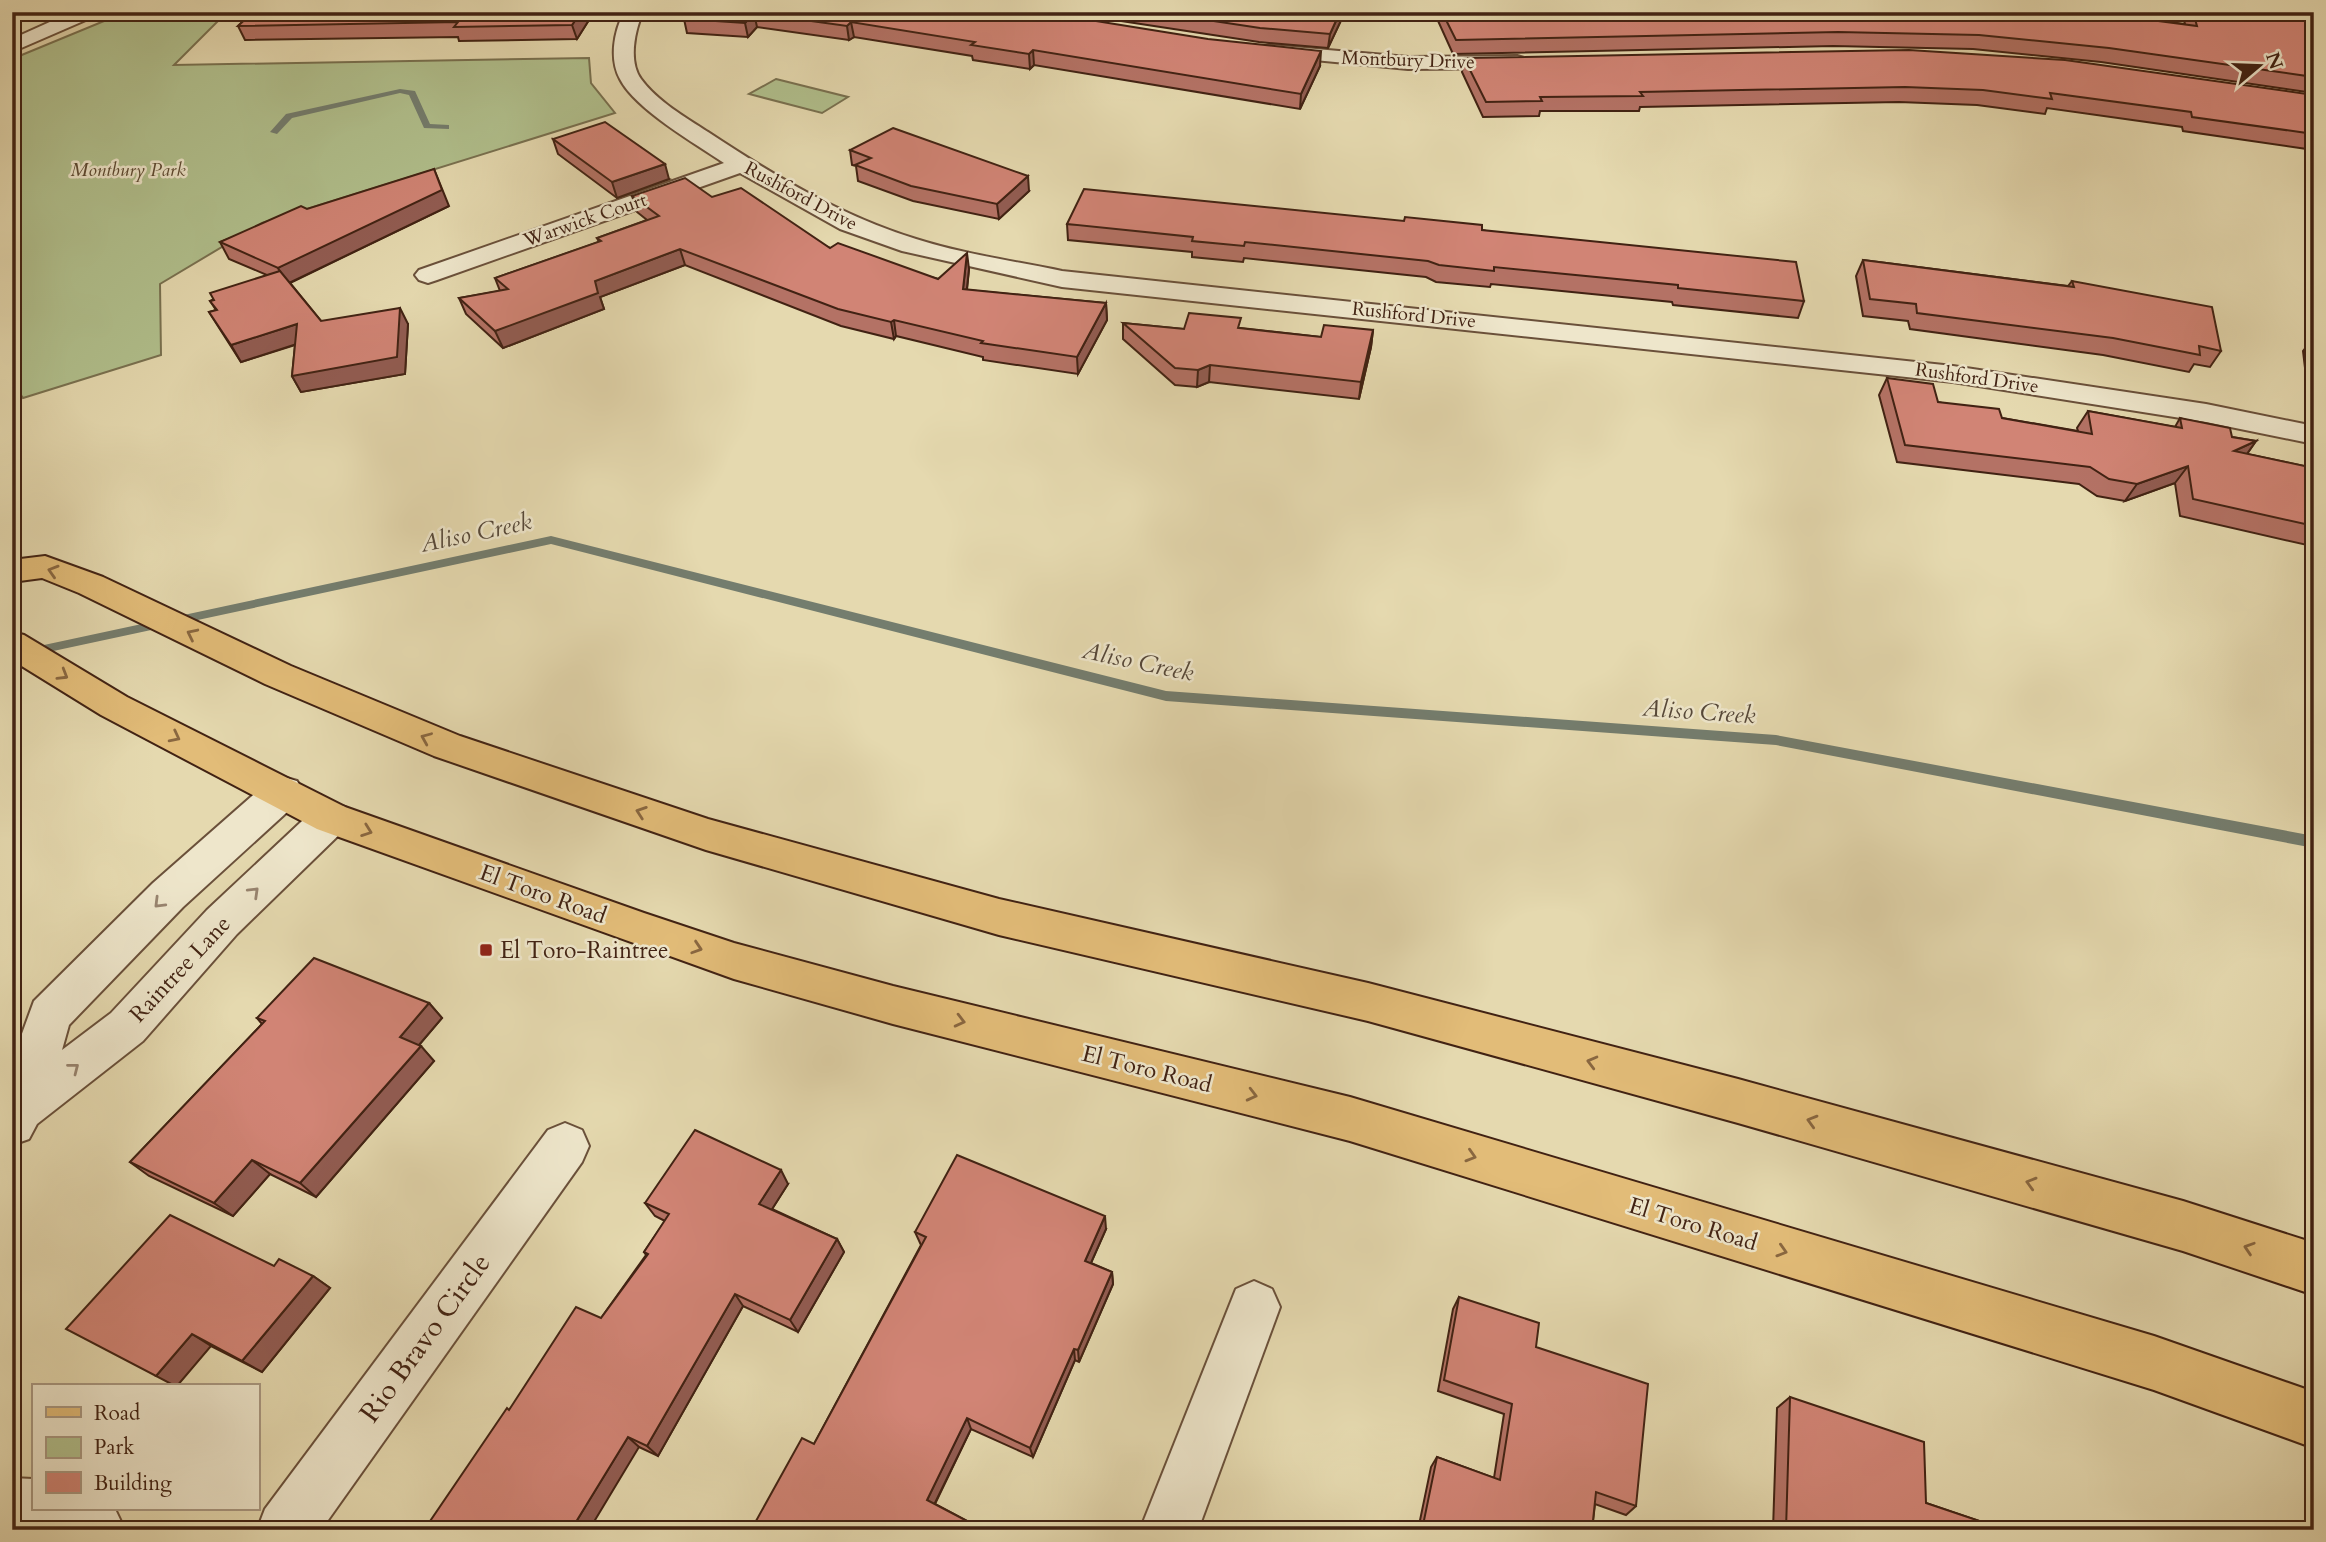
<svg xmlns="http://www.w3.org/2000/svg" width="2326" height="1542" viewBox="0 0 2326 1542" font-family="Cardo,serif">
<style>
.green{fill:#b1c08d;stroke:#797150;stroke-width:2}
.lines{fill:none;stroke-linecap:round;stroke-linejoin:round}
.stream{fill:#747d6e;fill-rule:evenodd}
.minor-casing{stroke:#6a503a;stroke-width:4}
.primary-casing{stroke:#412213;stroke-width:4}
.minor{fill:#eee6cb;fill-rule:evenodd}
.primary{fill:#e2bc78;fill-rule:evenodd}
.wall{fill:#b47265;stroke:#412213;stroke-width:2}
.shaded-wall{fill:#925c52;stroke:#412213;stroke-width:2}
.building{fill:#d18475;stroke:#412213;stroke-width:2}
.oneway{stroke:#896740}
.oneway2{stroke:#98846f}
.poi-dot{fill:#8f2418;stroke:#eee6cb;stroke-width:2.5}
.labels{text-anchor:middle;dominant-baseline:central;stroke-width:5;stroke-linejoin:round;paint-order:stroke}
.far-street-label{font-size:19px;fill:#412213;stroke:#eee6cb}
.far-park-label{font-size:19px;font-style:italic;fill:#5d4a32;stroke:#eee6cb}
.street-label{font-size:23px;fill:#412213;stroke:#eee6cb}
.poi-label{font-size:23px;fill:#412213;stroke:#eee6cb;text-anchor:start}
.water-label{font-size:24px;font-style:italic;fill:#564839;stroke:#eee6cb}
.near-street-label{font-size:28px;fill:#412213;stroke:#eee6cb}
</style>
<rect width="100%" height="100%" fill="#e5d9af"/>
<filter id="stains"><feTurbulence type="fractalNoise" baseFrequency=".00286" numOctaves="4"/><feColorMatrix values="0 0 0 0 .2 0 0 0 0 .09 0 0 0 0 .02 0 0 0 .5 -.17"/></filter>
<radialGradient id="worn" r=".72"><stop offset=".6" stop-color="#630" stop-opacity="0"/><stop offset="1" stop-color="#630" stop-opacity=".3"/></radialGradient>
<g class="green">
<path d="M 181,12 L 227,12 L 174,65 L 589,58 L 591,83 L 615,113 L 262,223 L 160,284 L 161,355 L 23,398 L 12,382 L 12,59 L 121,14 Z"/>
<path d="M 776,79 L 848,97 L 822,113 L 749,94 Z"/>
</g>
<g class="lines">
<g class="stream">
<path d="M 400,89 L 415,91 L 430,124 L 449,125 L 449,129 L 424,128 L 409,95 L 400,93 L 292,118 L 277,134 L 270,132 L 286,114 Z"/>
<path d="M 551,536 L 1166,691 L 1776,735 L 2314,836 L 2314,848 L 1776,745 L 1166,701 L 551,544 L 30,656 L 24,652 L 30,648 Z"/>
</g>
<g class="minor-casing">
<g id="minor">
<path d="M 72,12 L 97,12 L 95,16 L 12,52 L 12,39 Z"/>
<path d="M 624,12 L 643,12 C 635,30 628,61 641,79 C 657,101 685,117 708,132 C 773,175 841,216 916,239 C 963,254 1014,261 1062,271 L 1953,366 L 2206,404 L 2314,426 L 2314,444 L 2206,422 L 1953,382 L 1062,287 L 902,251 L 840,229 L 740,173 L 437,280 L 428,283 L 419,280 L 415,275 L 419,270 L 724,163 C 696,144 635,109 620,79 C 609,59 614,32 624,12 Z"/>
<path d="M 1270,45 L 1408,57 L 1517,56 L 1524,58 L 1527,62 L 1524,66 L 1517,68 L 1408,69 L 1263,55 L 1260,51 L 1263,47 Z"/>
<path d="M 283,777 L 297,781 L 303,792 L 297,803 L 183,907 L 69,1025 L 62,1050 L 111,1013 L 207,910 L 317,807 L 331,803 L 345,807 L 351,818 L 345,829 L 237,934 L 143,1041 L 37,1124 L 29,1139 L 12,1145 L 12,1061 L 34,1001 L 153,883 L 269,781 Z"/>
<path d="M 565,1123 L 582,1130 L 589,1146 L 582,1162 L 321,1530 L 257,1530 L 265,1509 L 548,1130 Z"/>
<path d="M 1254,1281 L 1272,1289 L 1280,1307 L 1198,1530 L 1140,1530 L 1236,1289 Z"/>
<path d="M 12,1478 L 33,1479 L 33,1509 L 115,1509 L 125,1530 L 12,1530 Z"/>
</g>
</g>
<g class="primary-casing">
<g id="primary">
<path d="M 45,556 L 103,577 L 291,666 L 460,736 L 708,819 L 999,899 L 1368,983 L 1738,1079 L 2183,1201 L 2314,1243 L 2314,1295 L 2183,1251 L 1738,1123 L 1368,1021 L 999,935 L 706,850 L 434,756 L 265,684 L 79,593 L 42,578 L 12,582 L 12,560 Z"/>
<path d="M 12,632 L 24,635 L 127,697 L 345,807 L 644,913 L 734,943 L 893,986 L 1350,1097 L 2154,1336 L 2314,1392 L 2314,1448 L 2154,1390 L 1350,1141 L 893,1024 L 734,979 L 317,829 L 101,715 L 12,660 Z"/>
</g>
</g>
<use href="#minor" class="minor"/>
<use href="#primary" class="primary"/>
</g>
<g class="wall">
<path d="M 253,12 L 594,12 L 577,39 L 459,41 L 458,37 L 245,40 L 238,26 Z"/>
<path d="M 691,12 L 1040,12 L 1320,66 L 1300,109 L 1034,65 L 1030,69 L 973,60 L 972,56 L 854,37 L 849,40 L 757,27 L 748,37 L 687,33 L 684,19 Z"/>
<path d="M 1062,12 L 1345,12 L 1328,48 L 1259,42 Z"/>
<path d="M 1434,12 L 2089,12 L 2185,24 L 2182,12 L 2310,12 L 2314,17 L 2314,93 L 2101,62 L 1973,49 L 1833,46 L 1453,54 Z"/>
<path d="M 1464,58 L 2314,95 L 2314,150 L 2183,131 L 2182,127 L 2047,108 L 2045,114 L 1977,105 L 1899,102 L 1640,107 L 1639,111 L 1540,111 L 1539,116 L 1483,117 L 1462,72 Z"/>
<path d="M 553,139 L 669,179 L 617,198 L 558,154 Z"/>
<path d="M 850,150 L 1029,191 L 999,219 L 913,201 L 858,181 L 856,166 L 852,165 Z"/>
<path d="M 632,196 L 712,197 L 830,248 L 938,279 L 969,269 L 967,290 L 1106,303 L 1107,320 L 1078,374 L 983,360 L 983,357 L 896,336 L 894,339 L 841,326 L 685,265 L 600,297 L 604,309 L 503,348 L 466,314 L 459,298 L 500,291 L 495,278 L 599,242 L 597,238 L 647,220 L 637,212 Z"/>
<path d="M 449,206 L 290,283 L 321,321 L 408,324 L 405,374 L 301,392 L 292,376 L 295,345 L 241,362 L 209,312 L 216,310 L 210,301 L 267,275 L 229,259 L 220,242 L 307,209 Z"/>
<path d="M 1067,224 L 1482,230 L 1804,301 L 1798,318 L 1673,305 L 1672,302 L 1491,284 L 1490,287 L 1436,282 L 1426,277 L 1244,258 L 1243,262 L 1192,257 L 1192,252 L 1068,240 Z"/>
<path d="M 1863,260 L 2068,286 L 2072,281 L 2221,351 L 2210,367 L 2194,364 L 2189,372 L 2103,355 L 1910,329 L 1908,321 L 1863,316 L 1856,276 Z"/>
<path d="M 1123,323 L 1184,329 L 1241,328 L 1321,337 L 1373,330 L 1371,347 L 1359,399 L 1209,382 L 1197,387 L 1175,385 L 1123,339 Z"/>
<path d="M 2314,337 L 2314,394 L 2308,393 L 2303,351 Z"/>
<path d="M 1887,378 L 1938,402 L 2002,418 L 2078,431 L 2077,428 L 2088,411 L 2175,427 L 2180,418 L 2232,437 L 2256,441 L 2247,454 L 2314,468 L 2314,537 L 2307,545 L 2180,516 L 2175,483 L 2125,501 L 2097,496 L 2079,484 L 1897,462 L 1879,395 Z"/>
<path d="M 429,1003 L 442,1018 L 419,1045 L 434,1061 L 316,1197 L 270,1174 L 233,1216 L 149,1176 L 130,1162 L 262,1024 L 257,1018 Z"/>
<path d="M 788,1184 L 772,1209 L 837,1239 L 844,1252 L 798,1332 L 743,1306 L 658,1456 L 639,1447 L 509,1410 L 601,1318 L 646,1255 L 644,1252 L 665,1221 L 655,1216 L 645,1203 Z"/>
<path d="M 1106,1229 L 1091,1263 L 1112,1272 L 1113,1284 L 1079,1362 L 1075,1360 L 1033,1457 L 971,1429 L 935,1504 L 969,1522 L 974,1530 L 751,1530 L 814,1444 L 921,1245 L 915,1232 Z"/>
<path d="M 274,1266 L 313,1276 L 330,1288 L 262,1372 L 211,1346 L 66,1329 Z"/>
<path d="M 1459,1297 L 1536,1347 L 1636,1506 L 1626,1515 L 1595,1504 L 1592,1530 L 1418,1530 L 1431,1467 L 1437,1457 L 1494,1478 L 1504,1414 L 1438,1391 L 1453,1309 Z"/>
<path d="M 1790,1397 L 1926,1503 L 2006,1530 L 1773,1530 L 1777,1408 Z"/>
</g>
<g class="shaded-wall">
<path d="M 581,12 L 594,12 L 577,39 L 572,25 Z"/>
<path d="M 1340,12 L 1345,12 L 1328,48 L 1330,34 Z"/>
<path d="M 754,13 L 757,27 L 748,37 L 745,23 Z"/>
<path d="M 851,22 L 854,37 L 849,40 L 847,26 Z"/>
<path d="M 1033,50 L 1034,65 L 1030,69 L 1029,54 Z"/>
<path d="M 1321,51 L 1320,66 L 1300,109 L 1301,94 Z"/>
<path d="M 665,164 L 669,179 L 617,198 L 612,182 Z"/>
<path d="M 434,169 L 449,206 L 287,284 L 278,268 Z"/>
<path d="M 1028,176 L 1029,191 L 999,219 L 997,204 Z"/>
<path d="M 680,249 L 685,265 L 600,297 L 604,309 L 503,348 L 495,331 L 595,281 Z"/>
<path d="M 967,253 L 969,269 L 965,306 L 963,289 Z"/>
<path d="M 1106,303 L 1107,320 L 1078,374 L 1077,357 Z"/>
<path d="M 400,308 L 408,324 L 405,374 L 301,392 L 292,376 Z"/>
<path d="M 894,320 L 896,336 L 894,339 L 891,322 Z"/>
<path d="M 297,324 L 306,341 L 241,362 L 231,345 Z"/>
<path d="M 1373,330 L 1371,347 L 1359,399 L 1361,382 Z"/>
<path d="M 1210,365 L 1209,382 L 1197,387 L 1198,370 Z"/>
<path d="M 2256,441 L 2244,458 L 2234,451 Z"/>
<path d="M 2188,466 L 2175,483 L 2125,501 L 2137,484 Z"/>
<path d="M 429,1003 L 442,1018 L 413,1052 L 400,1037 Z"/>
<path d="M 421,1046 L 434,1061 L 316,1197 L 300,1183 Z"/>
<path d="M 252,1160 L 270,1174 L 233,1216 L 214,1203 Z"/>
<path d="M 781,1170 L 788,1184 L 767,1217 L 759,1204 Z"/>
<path d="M 1105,1216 L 1106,1229 L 1086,1274 L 1085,1261 Z"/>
<path d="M 837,1239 L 844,1252 L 798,1332 L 790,1320 Z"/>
<path d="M 1112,1272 L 1113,1284 L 1079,1362 L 1078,1350 Z"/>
<path d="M 313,1276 L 330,1288 L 262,1372 L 242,1361 Z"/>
<path d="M 735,1294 L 743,1306 L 658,1456 L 647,1446 Z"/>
<path d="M 192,1334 L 211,1346 L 177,1386 L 175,1386 L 156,1376 Z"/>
<path d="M 1074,1349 L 1075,1360 L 1033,1457 L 1030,1448 Z"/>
<path d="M 967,1418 L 971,1429 L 932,1509 L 927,1500 Z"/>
<path d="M 628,1437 L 639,1447 L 589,1530 L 571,1530 Z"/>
<path d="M 969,1522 L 974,1530 L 966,1530 Z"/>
</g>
<g class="building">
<path d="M 253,12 L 581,12 L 572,25 L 454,27 L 458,22 L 238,26 Z"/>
<path d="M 691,12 L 1040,12 L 1208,39 L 1321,51 L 1301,94 L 1033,50 L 1029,54 L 971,45 L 975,42 L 851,22 L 847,26 L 754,13 L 745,23 L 684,19 Z"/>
<path d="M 1154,12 L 1340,12 L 1330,34 L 1260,28 Z"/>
<path d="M 1442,12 L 2089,12 L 2197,26 L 2193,12 L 2310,12 L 2314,17 L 2314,77 L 2109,48 L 1979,35 L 1838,32 L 1456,40 Z"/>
<path d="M 1909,50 L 2065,60 L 2314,95 L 2314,134 L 2192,117 L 2191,112 L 2050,93 L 2052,99 L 1983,90 L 1905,87 L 1640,92 L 1643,96 L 1540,97 L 1542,101 L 1486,102 L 1464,58 Z"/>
<path d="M 605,122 L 665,164 L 612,182 L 553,139 Z"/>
<path d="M 893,128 L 1028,176 L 997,204 L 911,186 L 855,165 L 871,158 L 850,150 Z"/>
<path d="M 434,169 L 442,190 L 278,268 L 220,242 L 301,206 L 307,209 Z"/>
<path d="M 685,178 L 712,197 L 741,188 L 830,248 L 838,243 L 938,279 L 967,253 L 963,289 L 1106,303 L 1077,357 L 981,343 L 983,341 L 894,320 L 891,322 L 838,309 L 680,249 L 595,281 L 598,293 L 495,331 L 459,298 L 508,289 L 495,278 L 601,241 L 597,238 L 659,216 L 632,196 Z"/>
<path d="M 1084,189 L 1404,221 L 1405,217 L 1482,225 L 1482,230 L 1796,262 L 1804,301 L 1678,288 L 1678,285 L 1494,267 L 1494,271 L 1439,265 L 1428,261 L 1245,242 L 1244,246 L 1192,241 L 1193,237 L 1067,224 Z"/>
<path d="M 1863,260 L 2074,287 L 2072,281 L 2212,307 L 2221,351 L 2199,346 L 2200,355 L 2113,338 L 1917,313 L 1916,304 L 1870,299 Z"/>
<path d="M 280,271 L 321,321 L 400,308 L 397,357 L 292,376 L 297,324 L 231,345 L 209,312 L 217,310 L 210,301 L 214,300 L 210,293 Z"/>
<path d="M 1189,313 L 1241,318 L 1238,328 L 1321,337 L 1324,325 L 1373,330 L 1361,382 L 1210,365 L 1198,370 L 1175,368 L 1123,323 L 1184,329 Z"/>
<path d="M 1887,378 L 1933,384 L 1938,402 L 1999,409 L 2002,418 L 2092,434 L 2088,411 L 2182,428 L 2180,418 L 2230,428 L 2232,437 L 2256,441 L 2234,451 L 2314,468 L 2314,526 L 2193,499 L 2188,466 L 2137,484 L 2109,479 L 2090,467 L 1905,445 Z"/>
<path d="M 314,958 L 429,1003 L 400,1037 L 421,1046 L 300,1183 L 252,1160 L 214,1203 L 130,1162 L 265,1021 L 257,1018 Z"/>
<path d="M 695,1130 L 781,1170 L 759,1204 L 837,1239 L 790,1320 L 735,1294 L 647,1446 L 628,1437 L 571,1530 L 424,1530 L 507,1408 L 509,1410 L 576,1307 L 601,1318 L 648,1254 L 644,1252 L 669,1214 L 645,1203 Z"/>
<path d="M 957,1155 L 1105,1216 L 1085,1261 L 1112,1272 L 1078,1350 L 1074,1349 L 1030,1448 L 967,1418 L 927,1500 L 969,1522 L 966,1530 L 751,1530 L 802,1438 L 814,1444 L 926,1237 L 915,1232 Z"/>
<path d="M 170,1215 L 274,1266 L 279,1259 L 313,1276 L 242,1361 L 192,1334 L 156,1376 L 66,1329 Z"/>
<path d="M 1459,1297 L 1539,1323 L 1536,1347 L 1648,1384 L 1636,1506 L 1596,1492 L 1592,1530 L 1422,1530 L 1437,1457 L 1500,1480 L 1512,1404 L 1444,1380 Z"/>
<path d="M 1790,1397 L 1924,1442 L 1926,1503 L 2006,1530 L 1786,1530 Z"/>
</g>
<defs><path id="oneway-chevron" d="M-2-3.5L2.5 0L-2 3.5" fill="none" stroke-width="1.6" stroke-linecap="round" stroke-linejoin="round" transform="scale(1.75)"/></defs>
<g class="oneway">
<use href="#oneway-chevron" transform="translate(53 571) rotate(-163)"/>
<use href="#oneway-chevron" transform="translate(192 634) rotate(-154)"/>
<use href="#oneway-chevron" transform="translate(63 675) rotate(31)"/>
<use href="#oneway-chevron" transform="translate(175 737) rotate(27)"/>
<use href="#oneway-chevron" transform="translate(426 738) rotate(-157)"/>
<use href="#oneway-chevron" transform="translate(641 812) rotate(-161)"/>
<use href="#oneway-chevron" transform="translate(367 831) rotate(20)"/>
<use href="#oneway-chevron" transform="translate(697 948) rotate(18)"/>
<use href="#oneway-chevron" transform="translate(960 1021) rotate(14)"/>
<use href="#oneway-chevron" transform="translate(1592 1062) rotate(-165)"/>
<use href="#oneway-chevron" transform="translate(1252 1095) rotate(14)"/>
<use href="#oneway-chevron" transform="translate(1812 1121) rotate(-164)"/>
<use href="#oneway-chevron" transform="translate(1471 1156) rotate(17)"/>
<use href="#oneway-chevron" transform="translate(2031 1183) rotate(-164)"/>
<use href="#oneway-chevron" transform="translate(2249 1248) rotate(-162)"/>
<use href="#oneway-chevron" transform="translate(1782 1251) rotate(17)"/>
</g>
<g class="oneway2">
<use href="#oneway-chevron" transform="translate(254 892) rotate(-44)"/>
<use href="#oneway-chevron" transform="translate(159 903) rotate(135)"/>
<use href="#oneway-chevron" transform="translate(74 1068) rotate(-38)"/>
</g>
<rect class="poi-dot" x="479" y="943" width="14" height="14" rx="3.5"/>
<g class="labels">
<g class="far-street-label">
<text transform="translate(1408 60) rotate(2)">Montbury Drive</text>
<text transform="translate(801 196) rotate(28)">Rushford Drive</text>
<text transform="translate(585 220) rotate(-19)">Warwick Court</text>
<text transform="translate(1414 315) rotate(6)">Rushford Drive</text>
<text transform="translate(1977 378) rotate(8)">Rushford Drive</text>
</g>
<g class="far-park-label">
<text x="128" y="170">Montbury Park</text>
</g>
<g class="street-label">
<text transform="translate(543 894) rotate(20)">El Toro Road</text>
<text transform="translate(180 969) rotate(-47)">Raintree Lane</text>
<text transform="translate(1147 1069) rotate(14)">El Toro Road</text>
<text transform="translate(1693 1224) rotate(17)">El Toro Road</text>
</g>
<g class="poi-label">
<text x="500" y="950">El Toro-Raintree</text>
</g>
<g class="water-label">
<text transform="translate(476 533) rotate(-12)">Aliso Creek</text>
<text transform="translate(1138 662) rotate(12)">Aliso Creek</text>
<text transform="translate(1699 712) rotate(4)">Aliso Creek</text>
</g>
<g class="near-street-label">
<text transform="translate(425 1338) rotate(-54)">Rio Bravo Circle</text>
</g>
</g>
<rect width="2326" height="1542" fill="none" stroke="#e5d9af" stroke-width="42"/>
<rect x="14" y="14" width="2298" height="1514" fill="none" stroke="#412213" stroke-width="3.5"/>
<rect x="21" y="21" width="2284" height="1500" fill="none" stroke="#412213" stroke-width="2"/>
<rect x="32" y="1384" width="228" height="126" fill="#eee6cb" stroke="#a99881" stroke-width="2"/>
<rect x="46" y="1407" width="35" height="10" fill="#e2bc78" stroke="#a99881" stroke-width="2"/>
<text x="94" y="1420" font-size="21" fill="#412213">Road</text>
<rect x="46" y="1437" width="35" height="21" fill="#b1c08d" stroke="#a99881" stroke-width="2"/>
<text x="94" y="1454" font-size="21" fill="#412213">Park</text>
<rect x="46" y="1472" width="35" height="21" fill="#d18475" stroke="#a99881" stroke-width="2"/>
<text x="94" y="1490" font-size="21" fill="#412213">Building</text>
<g transform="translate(2259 66) rotate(71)" stroke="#eee6cb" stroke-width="5" paint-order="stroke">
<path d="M0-5L12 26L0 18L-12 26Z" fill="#412213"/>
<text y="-10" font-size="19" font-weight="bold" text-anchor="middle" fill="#412213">N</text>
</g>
<rect width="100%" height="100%" filter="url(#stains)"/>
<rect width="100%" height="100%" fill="url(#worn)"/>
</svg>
